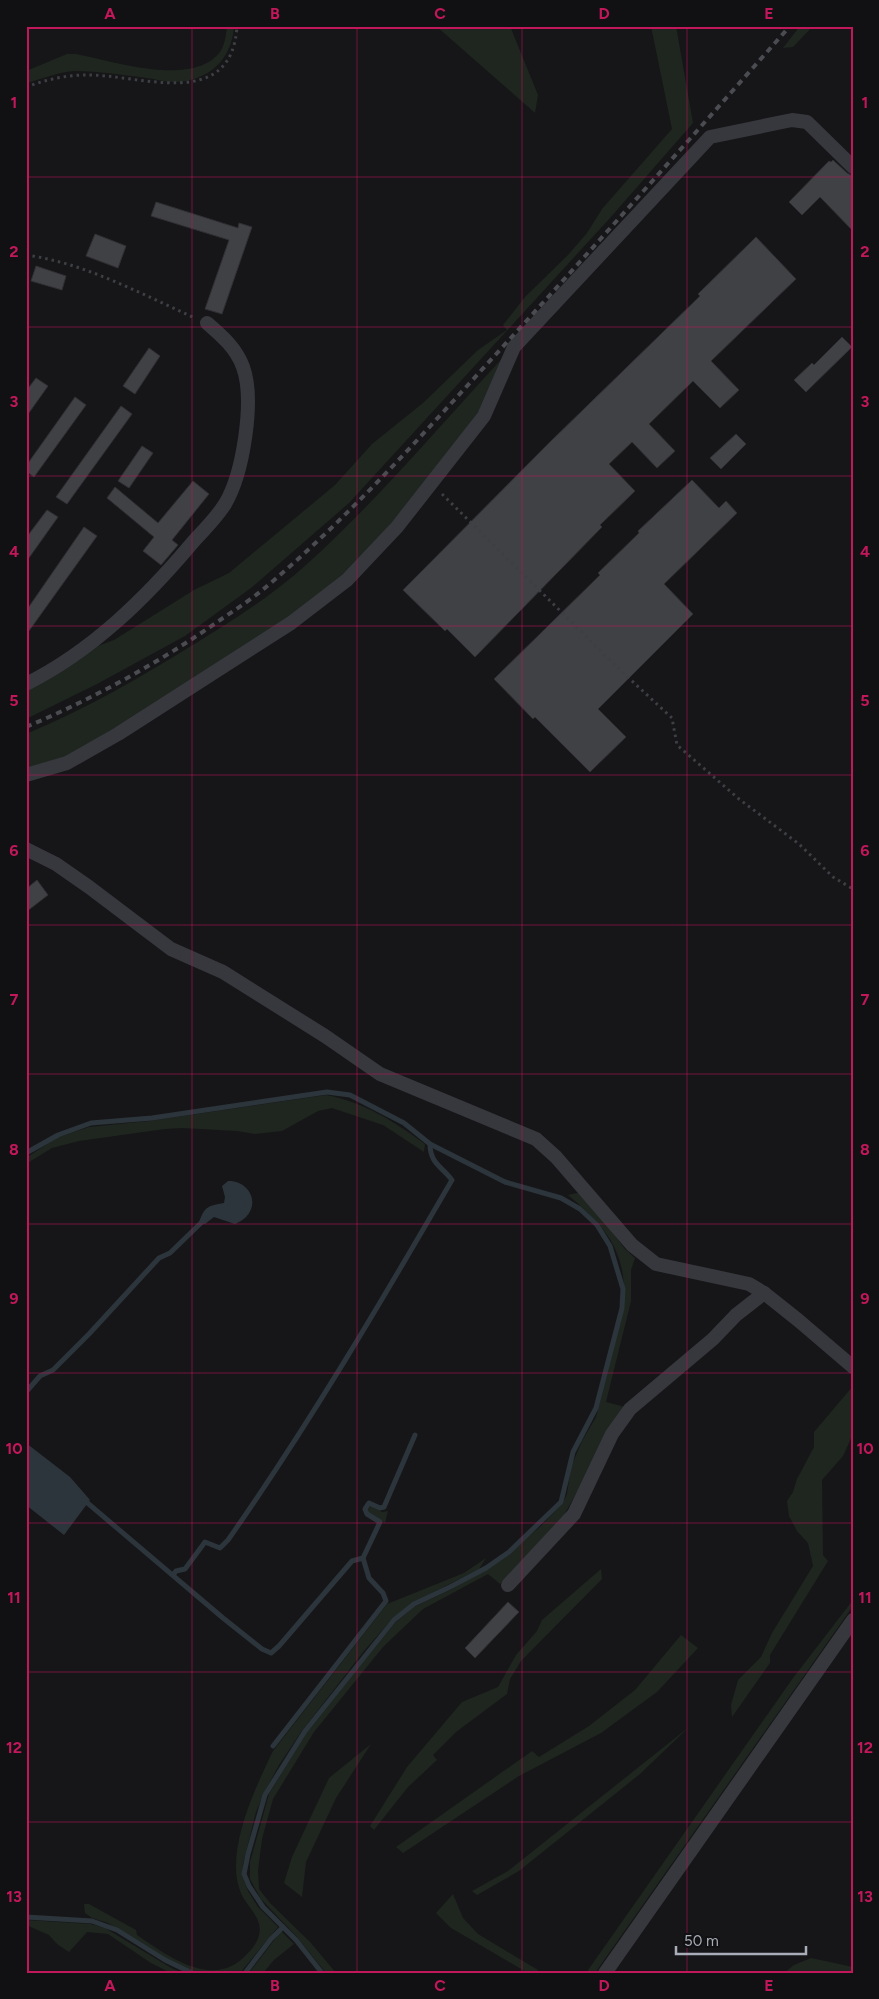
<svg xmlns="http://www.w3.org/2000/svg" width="879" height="1999" viewBox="0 0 879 1999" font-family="Figtree,sans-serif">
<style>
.green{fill:#1e261f}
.water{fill:#2c353c}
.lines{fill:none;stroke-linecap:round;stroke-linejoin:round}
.stream{stroke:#2c353c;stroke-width:5}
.building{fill:#404145;stroke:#303034}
.path{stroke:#3d3f44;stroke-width:3;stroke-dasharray:2.5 4;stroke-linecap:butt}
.minor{stroke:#37383d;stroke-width:14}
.rail{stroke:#4a4c52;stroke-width:4;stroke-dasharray:6 5;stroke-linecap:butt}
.grid{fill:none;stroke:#c2185b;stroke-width:1;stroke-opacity:0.55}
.neatline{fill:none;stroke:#c2185b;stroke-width:2}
.grid-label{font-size:16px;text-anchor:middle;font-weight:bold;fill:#c2185b}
</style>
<rect width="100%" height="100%" fill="#161618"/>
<g class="green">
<path d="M 227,26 L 234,26 C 232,60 208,82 173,82 C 165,82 155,79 147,78 C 123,75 99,71 74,71 C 58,72 42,79 26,83 L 26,71 L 67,54 L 76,54 C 113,61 192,88 220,52 C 225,45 226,35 227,26 Z"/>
<path d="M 436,26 L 510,26 L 538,95 L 535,113 Z"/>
<path d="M 651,26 L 676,26 L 693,123 L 610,218 L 349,503 L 251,588 L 185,636 L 97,684 L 26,719 L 26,688 L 87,650 L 114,640 L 194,590 L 229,573 L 335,485 L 372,444 L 423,403 L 478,350 L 507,330 L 503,325 L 525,297 L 568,255 L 587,233 L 602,209 L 672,129 Z"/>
<path d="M 800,26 L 813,26 L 793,47 L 783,48 Z"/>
<path d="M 508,352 L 487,400 L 427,483 L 343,578 L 287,621 L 66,760 L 26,772 L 26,734 C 86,709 141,677 196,643 C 235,619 273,595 307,564 C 379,499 442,423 508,352 Z"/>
<path d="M 326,1095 C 366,1103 393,1121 425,1144 L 424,1152 L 383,1125 L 332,1108 L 318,1111 L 282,1131 L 255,1134 L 237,1131 L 182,1128 L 165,1129 L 79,1141 L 52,1148 L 26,1164 L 26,1158 L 56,1138 L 89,1127 L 149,1121 Z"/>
<path d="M 582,1192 L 625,1249 L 635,1258 L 631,1270 L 631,1301 L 606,1402 L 625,1407 L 564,1515 L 500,1584 L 488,1574 L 423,1609 L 383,1647 L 314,1732 L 273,1799 L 262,1839 L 258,1870 L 259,1889 L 271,1904 L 311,1943 L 336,1973 L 326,1973 L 296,1936 L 261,1899 L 250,1879 L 250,1862 L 269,1794 L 307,1731 L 395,1623 L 414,1607 L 452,1589 L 492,1566 L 541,1526 L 563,1503 L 567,1494 L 571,1467 L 582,1441 L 596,1417 L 624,1308 C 627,1252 609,1230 568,1195 Z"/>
<path d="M 853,1386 L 853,1434 L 843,1456 L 822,1480 L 823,1555 L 828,1561 L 770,1655 L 770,1663 L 732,1717 L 731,1705 L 738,1680 L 761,1657 L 772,1633 L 813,1566 L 808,1543 L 797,1531 L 789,1516 L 787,1501 L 793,1492 L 797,1479 L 814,1447 L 814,1432 Z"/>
<path d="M 371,1506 L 382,1512 L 388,1511 L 385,1523 L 369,1513 L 368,1509 Z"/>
<path d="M 486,1558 L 479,1569 L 412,1603 L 392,1619 L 364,1651 L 301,1732 L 279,1765 L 264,1793 L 256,1812 L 243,1864 L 242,1876 L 248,1891 L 258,1907 L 278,1927 L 240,1973 L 198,1973 L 191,1971 L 163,1957 L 108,1923 L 92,1918 L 85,1913 L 84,1904 L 89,1904 L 136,1930 L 137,1935 C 168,1956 214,1991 247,1954 C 255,1946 262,1936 259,1924 C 257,1915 249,1907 244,1899 C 238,1889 236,1877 236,1866 C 236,1829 257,1784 273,1751 L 387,1604 L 464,1573 Z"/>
<path d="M 601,1569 L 602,1579 L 521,1661 L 510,1679 L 507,1694 L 456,1732 L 433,1755 L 437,1760 L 408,1787 L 374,1830 L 370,1826 L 407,1767 L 462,1702 L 498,1687 L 516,1655 L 537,1631 L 542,1620 Z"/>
<path d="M 853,1600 L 853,1606 L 595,1973 L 586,1973 L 793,1678 Z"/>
<path d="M 681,1635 L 698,1648 L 657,1692 L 601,1733 L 519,1776 L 403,1853 L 396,1847 L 532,1751 L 539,1757 L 589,1726 L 635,1690 Z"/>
<path d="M 689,1727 L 640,1774 L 519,1871 L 477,1895 L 472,1891 L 508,1871 Z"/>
<path d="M 371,1744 L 336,1798 L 306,1862 L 302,1897 L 284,1883 L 292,1857 L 329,1778 Z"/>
<path d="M 453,1894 L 463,1918 L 478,1934 L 538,1970 L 537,1973 L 528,1973 L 451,1928 L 436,1913 Z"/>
<path d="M 26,1920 L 91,1924 L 105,1928 L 173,1969 L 184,1973 L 171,1973 L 151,1963 L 108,1934 L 87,1932 L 69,1952 L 57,1944 L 49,1935 L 26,1925 Z"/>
<path d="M 281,1931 L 294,1944 L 274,1960 L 263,1973 L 249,1973 Z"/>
<path d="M 811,1958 L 853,1967 L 853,1973 L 784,1973 L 794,1965 Z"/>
</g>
<g class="water">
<path d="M 228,1181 C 247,1180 261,1201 246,1217 C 243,1220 239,1222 235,1224 L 214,1217 L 205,1224 L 199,1222 C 205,1206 208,1206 224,1203 L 225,1197 L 222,1186 Z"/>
<path d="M 26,1443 L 70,1477 L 90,1500 L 64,1535 L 26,1505 Z"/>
</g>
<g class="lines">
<g class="stream">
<path d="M 26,1153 L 58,1135 L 91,1123 L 152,1118 L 327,1092 L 350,1095 L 404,1123 L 430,1144 L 505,1182 L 561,1198 L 580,1209 L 597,1225 L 610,1246 L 623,1289 L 622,1308 L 596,1408 L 573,1452 L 561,1502 L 509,1552 L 486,1568 L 450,1587 L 414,1604 L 394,1620 L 305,1731 L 265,1795 L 248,1854 L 244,1874 L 249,1886 L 263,1907 L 296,1940 L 322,1973"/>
<path d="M 26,1392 L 40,1376 L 53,1370 L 89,1334 L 159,1258 L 170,1253 L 205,1219"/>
<path d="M 84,1500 L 223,1618 L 262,1649 L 271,1653 L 279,1646 L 352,1561 L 363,1558 L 369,1578 L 383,1593 L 386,1601 L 273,1746"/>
<path d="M 363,1558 L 380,1522 L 367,1514 L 365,1509 L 369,1503 L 380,1508 L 384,1507 L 415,1435"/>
<path d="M 173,1575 L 176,1571 L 185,1569 L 205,1542 L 220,1548 L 228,1540 C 310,1423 381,1302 452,1180 C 441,1166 430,1163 430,1144"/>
<path d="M 26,1917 L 92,1921 L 117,1930 L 165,1960 L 192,1973"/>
<path d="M 245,1973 L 271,1939 L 283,1927"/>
</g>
</g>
<g class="building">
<path d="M 833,160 L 847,173 L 853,176 L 853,231 L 820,197 L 802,215 L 789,202 L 829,161 L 831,162 Z"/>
<path d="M 156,202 L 238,228 L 239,223 L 252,227 L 222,314 L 205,309 L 229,240 L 151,216 Z"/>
<path d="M 95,234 L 126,246 L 118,268 L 86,256 Z"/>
<path d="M 756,237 L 796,279 L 711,361 L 739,390 L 720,408 L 693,381 L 649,424 L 675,451 L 657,468 L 632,442 L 609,464 L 635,491 L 600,525 L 602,527 L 475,657 L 447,629 L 445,631 L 403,590 L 550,442 L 700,296 L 698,294 Z"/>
<path d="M 36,266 L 66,276 L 62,290 L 31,281 Z"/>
<path d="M 842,337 L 852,347 L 806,392 L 794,380 L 812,363 L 814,365 Z"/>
<path d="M 149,348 L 160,356 L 135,394 L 123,386 Z"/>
<path d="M 36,378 L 48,386 L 26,417 L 26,391 Z"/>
<path d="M 75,397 L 86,405 L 34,477 L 26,471 L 26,466 Z"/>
<path d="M 121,406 L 132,414 L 67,504 L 56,497 Z"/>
<path d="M 736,434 L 746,444 L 721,469 L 710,458 Z"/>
<path d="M 142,446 L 153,453 L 129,488 L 118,481 Z"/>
<path d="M 692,480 L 719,508 L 726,501 L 737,513 L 664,584 L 693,614 L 598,709 L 626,737 L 590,772 L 535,717 L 533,719 L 494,679 L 600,575 L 598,573 L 639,533 L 638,531 Z"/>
<path d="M 193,481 L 209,494 L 172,540 L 178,545 L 161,565 L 143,551 L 154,537 L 107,498 L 115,487 L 158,523 Z"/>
<path d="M 47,510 L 58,517 L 26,562 L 26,538 Z"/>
<path d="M 84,527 L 97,536 L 26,635 L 26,611 Z"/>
<path d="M 37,880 L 48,895 L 26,912 L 26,889 Z"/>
<path d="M 508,1602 L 519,1612 L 475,1658 L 465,1648 Z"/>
</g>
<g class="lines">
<g class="path">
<path d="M 26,87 C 45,80 66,75 86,75 C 139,74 232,113 237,26"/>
<path d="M 26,255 C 85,263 141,294 195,318"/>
<path d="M 442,494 L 618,668 L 672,718 L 677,745 L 739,799 L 799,844 L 833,877 L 853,889"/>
</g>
<g class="minor">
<path d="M 26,684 C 92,651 146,598 193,542 C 204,530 217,517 225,504 C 243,474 255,400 243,367 C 236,348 222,336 207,323"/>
<path d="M 26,775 L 67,763 L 118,734 L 291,623 L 347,580 L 397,527 L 484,416 L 514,347 L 710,137 L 792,120 L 807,122 L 853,167"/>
<path d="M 26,849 L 56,864 L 89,887 L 171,949 L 223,972 L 325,1036 L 380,1074 L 536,1139 L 556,1157 L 632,1245 L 656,1264 L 749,1284 L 764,1293 L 798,1320 L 853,1367"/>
<path d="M 508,1585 L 574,1514 L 612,1434 L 630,1409 L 713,1339 L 736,1315 L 764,1293"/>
<path d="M 605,1973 L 853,1620"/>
</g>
<path class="rail" d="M 26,727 C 95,698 162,661 223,618 C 238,608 253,598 266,587 C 355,512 431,425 509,340 C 604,236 697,131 790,26"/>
</g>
<path class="grid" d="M 192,26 L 192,1973M 357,26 L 357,1973M 522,26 L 522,1973M 687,26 L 687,1973M 26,177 L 853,177M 26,327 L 853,327M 26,476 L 853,476M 26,626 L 853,626M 26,775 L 853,775M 26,925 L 853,925M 26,1074 L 853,1074M 26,1224 L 853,1224M 26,1373 L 853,1373M 26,1523 L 853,1523M 26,1672 L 853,1672M 26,1822 L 853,1822"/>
<rect width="879" height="1999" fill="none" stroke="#111113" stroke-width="55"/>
<path d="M676 1946v8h130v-8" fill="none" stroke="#a8adb8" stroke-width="2.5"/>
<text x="684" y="1946" font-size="15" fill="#a8adb8" stroke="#111113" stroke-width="4" paint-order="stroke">50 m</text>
<rect x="28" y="28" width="824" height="1944" class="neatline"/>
<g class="grid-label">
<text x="110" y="19">A</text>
<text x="275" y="19">B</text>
<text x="440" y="19">C</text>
<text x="604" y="19">D</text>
<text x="769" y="19">E</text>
<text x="14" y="108">1</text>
<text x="865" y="108">1</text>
<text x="14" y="257">2</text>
<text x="865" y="257">2</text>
<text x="14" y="407">3</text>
<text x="865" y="407">3</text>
<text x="14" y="557">4</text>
<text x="865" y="557">4</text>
<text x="14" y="706">5</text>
<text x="865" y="706">5</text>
<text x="14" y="856">6</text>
<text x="865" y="856">6</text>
<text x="14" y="1005">7</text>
<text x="865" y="1005">7</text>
<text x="14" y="1155">8</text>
<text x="865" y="1155">8</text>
<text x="14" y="1304">9</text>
<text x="865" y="1304">9</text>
<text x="14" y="1454">10</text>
<text x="865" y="1454">10</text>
<text x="14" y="1603">11</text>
<text x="865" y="1603">11</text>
<text x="14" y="1753">12</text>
<text x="865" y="1753">12</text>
<text x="14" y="1902">13</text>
<text x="865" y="1902">13</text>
<text x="110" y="1991">A</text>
<text x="275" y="1991">B</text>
<text x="440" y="1991">C</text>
<text x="604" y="1991">D</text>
<text x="769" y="1991">E</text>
</g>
</svg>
